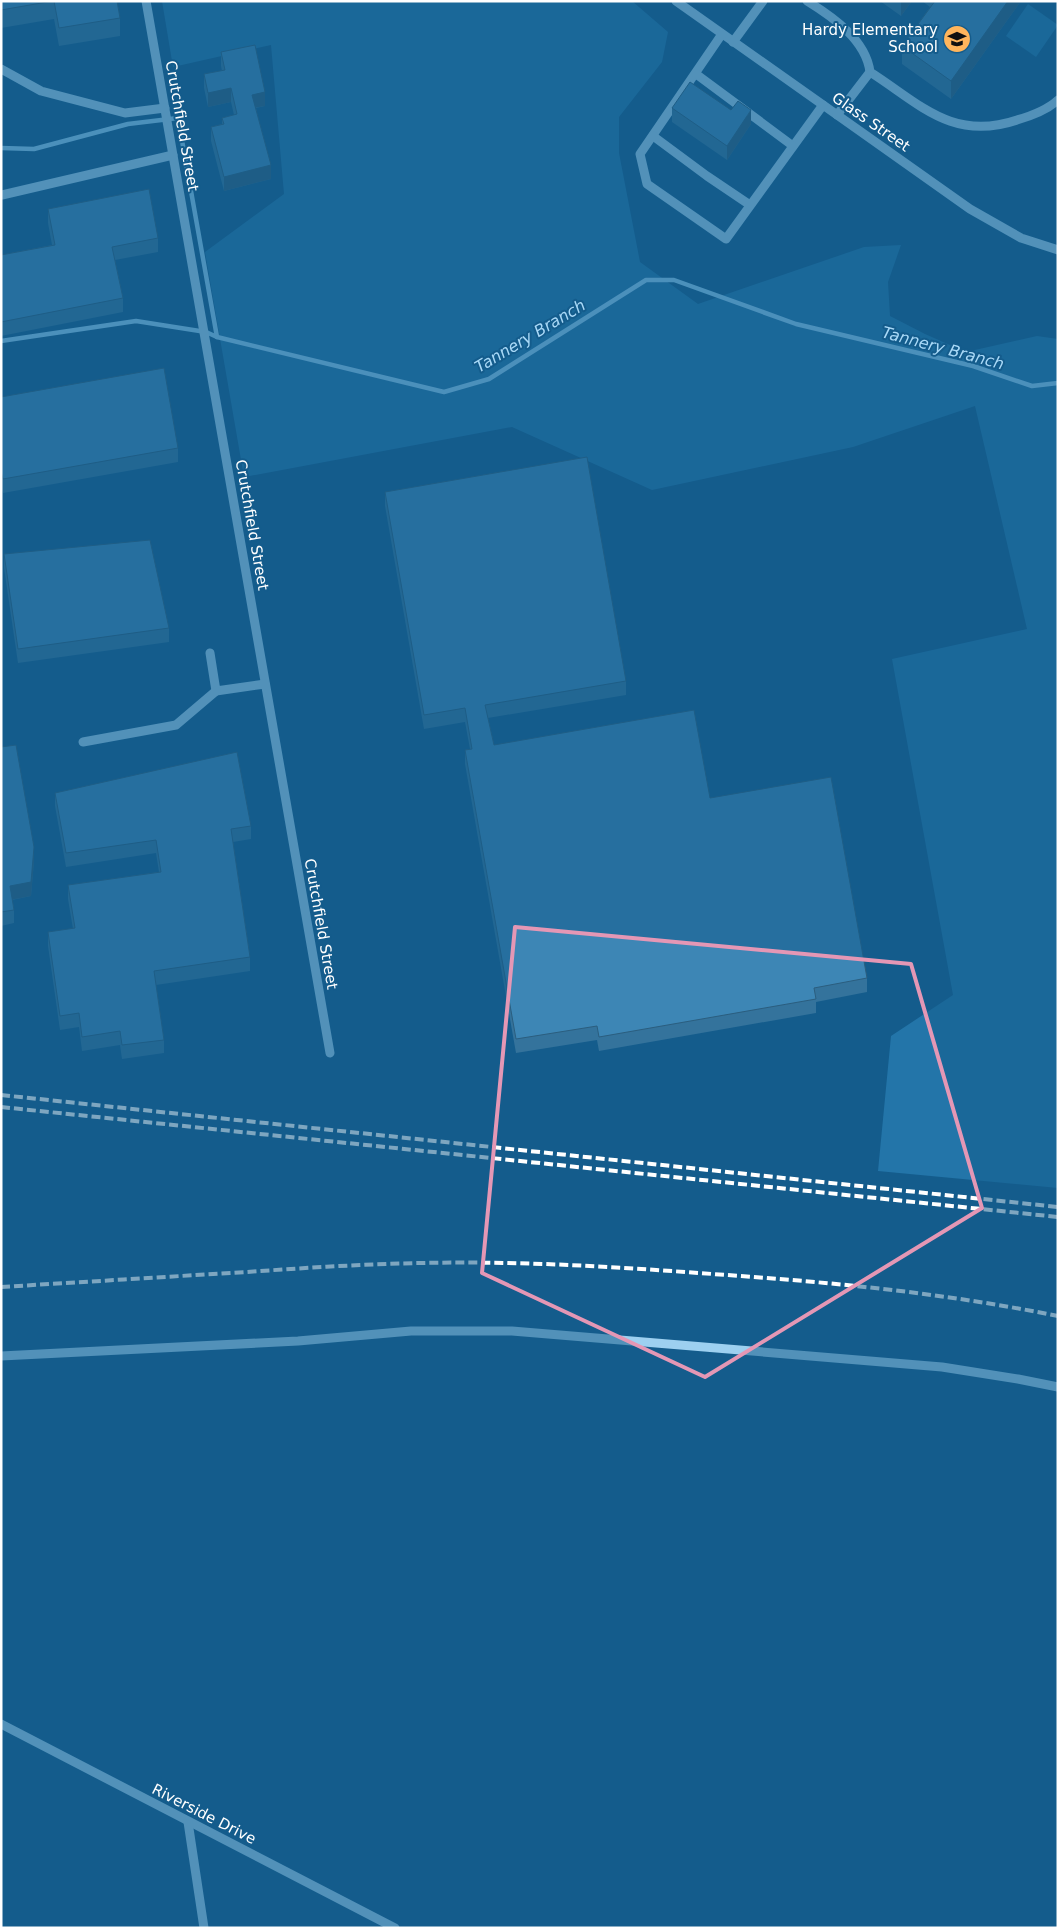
<svg xmlns="http://www.w3.org/2000/svg" width="1059" height="1929" viewBox="0 0 1059 1929" font-family="'DejaVu Sans',sans-serif">
<style>
.green{fill:#2375a9}
.lines{fill:none;stroke-linecap:round;stroke-linejoin:round}
.stream{stroke:#8fcef3;stroke-width:4.5}
.minor{stroke:#9dd0f0;stroke-width:9}
.rail{stroke:#fff;stroke-width:4;stroke-dasharray:9 4;stroke-linecap:butt}
.wall{fill:#34739c}
.shaded-wall{fill:#2b5e7f}
.building{fill:#3d86b5;stroke:#2b5e7f}
.marked{fill:none;stroke:#e497b5;stroke-width:4;stroke-linejoin:round}
.labels{text-anchor:middle;dominant-baseline:central;stroke-width:4;stroke-linejoin:round;paint-order:stroke}
.poi-label{font-size:15px;fill:#fff;stroke:#145c8c;text-anchor:end}
.street-label{font-size:15px;fill:#fff;stroke:#145c8c}
.water-label{font-size:16px;font-style:italic;fill:#a9d9f7;stroke:#145c8c}
</style>
<rect width="100%" height="100%" fill="#145c8c"/>
<g class="green">
<path d="M 162,1 L 632,1 L 668,32 L 662,62 L 619,117 L 619,153 L 640,262 L 698,304 L 864,247 L 901,245 L 888,282 L 890,316 L 925,334 L 966,352 L 1037,336 L 1058,339 L 1058,1188 L 878,1171 L 891,1036 L 953,995 L 892,659 L 1027,629 L 975,406 L 853,447 L 652,490 L 512,427 L 244,477 L 205,252 L 284,194 L 271,45 L 173,67 Z"/>
<path d="M 1028,4 L 1058,25 L 1036,57 L 1006,36 Z"/>
</g>
<g class="lines">
<g class="stream">
<path d="M 1,148 L 34,149 L 128,124 L 178,118 L 217,337"/>
<path d="M 1,341 L 136,321 L 206,332 L 217,337 L 444,392 L 489,379 L 646,280 L 674,280 L 796,324 L 973,366 L 1032,386 L 1058,383"/>
</g>
<g class="minor">
<path d="M 146,1 L 330,1053"/>
<path d="M 676,1 L 970,209 L 1021,238 L 1058,250"/>
<path d="M 807,1 C 833,17 866,40 870,72 C 919,103 952,142 1017,120 C 1031,116 1047,110 1058,100"/>
<path d="M 722,34 L 640,154 L 647,184 L 726,239 L 823,105"/>
<path d="M 733,42 L 763,1"/>
<path d="M 1,69 L 41,91 L 125,113 L 165,108"/>
<path d="M 696,74 L 793,146"/>
<path d="M 837,115 L 870,72"/>
<path d="M 653,136 L 707,176 L 750,205"/>
<path d="M 2,195 L 173,155"/>
<path d="M 210,653 L 216,691 L 265,684"/>
<path d="M 83,742 L 176,725 L 216,691"/>
<path d="M 1,1356 L 298,1341 L 411,1331 L 512,1331 L 942,1367 L 1018,1379 L 1058,1387"/>
<path d="M 1,1724 L 395,1928"/>
<path d="M 188,1822 L 204,1928"/>
</g>
<g class="rail">
<path d="M 1,1095 L 1058,1207"/>
<path d="M 1,1107 L 1058,1217"/>
<path d="M 1,1287 C 83,1282 164,1277 246,1272 C 304,1268 363,1264 421,1263 C 514,1261 606,1266 698,1273 C 819,1281 939,1292 1058,1316"/>
</g>
</g>
<g class="wall">
<path d="M 1,1 L 117,1 L 120,18 L 120,36 L 59,46 L 54,19 L 1,28 Z"/>
<path d="M 880,1 L 912,1 L 901,16 Z"/>
<path d="M 922,1 L 1021,1 L 951,99 L 902,64 L 902,46 L 930,7 Z"/>
<path d="M 221,52 L 265,106 L 256,108 L 271,179 L 224,191 L 211,141 L 211,127 L 222,124 L 222,118 L 234,115 L 231,102 L 208,107 L 204,88 L 204,74 L 222,71 L 221,66 Z"/>
<path d="M 672,108 L 751,124 L 727,160 L 672,122 Z"/>
<path d="M 48,209 L 158,238 L 158,252 L 115,260 L 123,298 L 123,312 L 1,336 L 1,255 L 52,245 L 48,223 Z"/>
<path d="M 1,397 L 178,448 L 178,462 L 3,493 L 1,485 Z"/>
<path d="M 385,492 L 626,681 L 626,695 L 488,718 L 494,745 L 710,798 L 867,978 L 867,992 L 816,1002 L 816,1013 L 599,1051 L 597,1040 L 516,1053 L 465,764 L 465,750 L 470,749 L 465,722 L 424,729 L 385,506 Z"/>
<path d="M 4,554 L 169,628 L 169,642 L 18,663 L 4,568 Z"/>
<path d="M 1,747 L 34,861 L 31,896 L 12,900 L 14,910 L 14,923 L 1,926 Z"/>
<path d="M 55,793 L 251,826 L 251,839 L 233,842 L 250,957 L 250,971 L 156,985 L 164,1040 L 164,1053 L 122,1059 L 120,1045 L 82,1051 L 79,1027 L 60,1030 L 48,946 L 48,932 L 73,929 L 68,899 L 68,885 L 159,872 L 156,853 L 66,867 L 55,806 Z"/>
</g>
<g class="shaded-wall">
<path d="M 901,1 L 912,1 L 901,16 Z"/>
<path d="M 1008,1 L 1021,1 L 951,99 L 951,81 Z"/>
<path d="M 231,88 L 231,102 L 208,107 L 208,93 Z"/>
<path d="M 265,92 L 265,106 L 252,108 L 252,95 Z"/>
<path d="M 751,110 L 751,124 L 727,160 L 727,146 Z"/>
<path d="M 271,165 L 271,179 L 224,191 L 224,177 Z"/>
<path d="M 34,847 L 34,861 L 31,896 L 10,900 L 10,886 Z"/>
</g>
<g class="building">
<path d="M 1,1 L 53,1 L 1,10 Z"/>
<path d="M 54,1 L 117,1 L 120,18 L 59,28 Z"/>
<path d="M 935,1 L 1008,1 L 951,81 L 902,46 Z"/>
<path d="M 255,45 L 265,92 L 252,95 L 271,165 L 224,177 L 211,127 L 224,124 L 222,118 L 237,114 L 231,88 L 208,93 L 204,74 L 225,70 L 221,52 Z"/>
<path d="M 690,82 L 731,110 L 738,101 L 751,110 L 727,146 L 672,108 Z"/>
<path d="M 149,189 L 158,238 L 112,247 L 123,298 L 1,322 L 1,255 L 55,245 L 48,209 Z"/>
<path d="M 164,368 L 178,448 L 3,479 L 1,471 L 1,397 Z"/>
<path d="M 587,457 L 626,681 L 485,705 L 494,745 L 694,710 L 710,798 L 831,777 L 867,978 L 814,988 L 816,999 L 599,1037 L 597,1026 L 516,1039 L 465,750 L 472,749 L 465,708 L 424,715 L 385,492 Z"/>
<path d="M 150,540 L 169,628 L 18,649 L 4,554 Z"/>
<path d="M 16,745 L 34,847 L 31,882 L 10,886 L 14,910 L 1,912 L 1,747 Z"/>
<path d="M 237,752 L 251,826 L 231,829 L 250,957 L 154,971 L 164,1040 L 122,1045 L 120,1031 L 82,1037 L 79,1013 L 60,1016 L 48,932 L 75,928 L 68,885 L 161,872 L 156,840 L 66,853 L 55,793 Z"/>
</g>
<path d="M0 0H1059V1929H0ZM 515,927 L 911,964 L 982,1208 L 705,1377 L 482,1273 Z" fill="#145c8c" fill-opacity=".55" fill-rule="evenodd"/>
<path class="marked" d="M 515,927 L 911,964 L 982,1208 L 705,1377 L 482,1273 Z"/>
<defs>
<g id="school-disc" transform="scale(1.4375)"><circle r="9.5" fill="#ffb55c" stroke="#145c8c"/><path d="M0-5L7-2L0 1L-7-2ZM-4 1L0 2.5L4 1V4Q0 6-4 4Z" fill="#111"/></g>
</defs>
<g fill-rule="evenodd">
<use href="#school-disc" x="957" y="39"/>
</g>
<g class="labels">
<g class="poi-label">
<text x="938" y="30">Hardy Elementary<tspan x="938" dy="17">School</tspan></text>
</g>
<g class="street-label">
<text transform="translate(871 122) rotate(35)">Glass Street</text>
<text transform="translate(182 126) rotate(80)">Crutchfield Street</text>
<text transform="translate(252 525) rotate(80)">Crutchfield Street</text>
<text transform="translate(321 924) rotate(80)">Crutchfield Street</text>
<text transform="translate(204 1814) rotate(27)">Riverside Drive</text>
</g>
<g class="water-label">
<text transform="translate(530 336) rotate(-31)">Tannery Branch</text>
<text transform="translate(943 348) rotate(15)">Tannery Branch</text>
</g>
</g>
<rect width="1059" height="1929" fill="none" stroke="#ffffff" stroke-width="5"/>
</svg>
